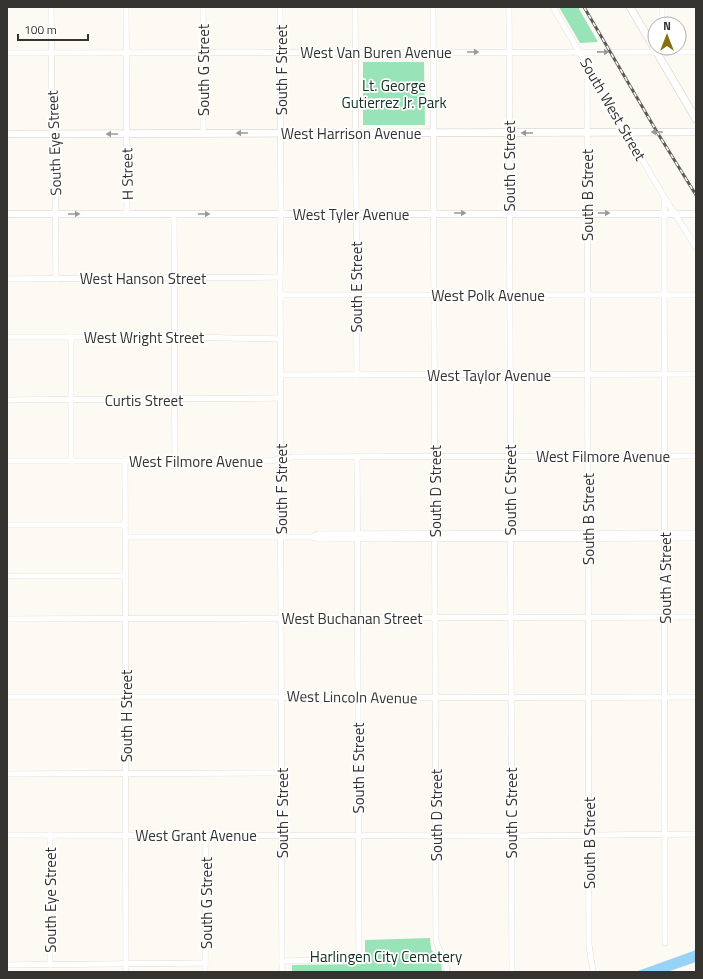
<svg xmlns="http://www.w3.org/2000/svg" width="703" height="979" viewBox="0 0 703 979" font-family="'Titillium Web',sans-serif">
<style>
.green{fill:#99e3b9}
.water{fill:#97d2f7}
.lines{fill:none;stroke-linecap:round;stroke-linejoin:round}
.minor-casing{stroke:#cfcdc5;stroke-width:6}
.major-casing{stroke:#cfcdc5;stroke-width:8}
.minor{stroke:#fff;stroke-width:5.5}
.major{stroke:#fff;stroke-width:7}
.rail-casing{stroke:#5d5c58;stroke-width:3}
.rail{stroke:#fff;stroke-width:1.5;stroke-dasharray:4.5;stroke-linecap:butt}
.oneway{fill:#9a9998}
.labels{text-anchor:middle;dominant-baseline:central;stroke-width:3.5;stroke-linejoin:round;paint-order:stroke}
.street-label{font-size:15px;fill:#343330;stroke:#fff}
.park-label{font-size:15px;fill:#0f3220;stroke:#fff}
</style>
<rect width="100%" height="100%" fill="#fcfaf2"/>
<g class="green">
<path d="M 559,7 L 578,7 L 598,42 L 580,43 Z"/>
<path d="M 363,62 L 424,62 L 425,125 L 363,125 Z"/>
<path d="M 430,938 L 431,949 L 441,963 L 442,972 L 292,972 L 292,965 L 365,964 L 365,940 Z"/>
</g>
<path class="water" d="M 696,950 L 696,962 L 667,972 L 635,972 Z"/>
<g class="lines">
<g class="minor-casing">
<g id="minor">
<path d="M 51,7 L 52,121 L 55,141 L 56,279"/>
<path d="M 126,7 L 127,214"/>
<path d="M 203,7 L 203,133"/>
<path d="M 280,7 L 281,214 L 280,277 L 282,972"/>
<path d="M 355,7 L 357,375"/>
<path d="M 433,7 L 436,941 C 439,951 447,961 447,972"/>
<path d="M 509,7 L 512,972"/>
<path d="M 553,7 L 664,197 L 665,943"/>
<path d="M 662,7 L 662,24"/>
<path d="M 7,53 L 696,52"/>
<path d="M 587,66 L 589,945 L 593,972"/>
<path d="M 664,197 L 696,247"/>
<path d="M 174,214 L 175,460"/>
<path d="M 7,279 L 280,277"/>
<path d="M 280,295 L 696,295"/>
<path d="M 7,337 L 175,337 L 280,339"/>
<path d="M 71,337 L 71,461"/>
<path d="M 281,375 L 696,374"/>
<path d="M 7,400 L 281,398"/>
<path d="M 7,461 L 270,461 L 292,457 L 696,456"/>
<path d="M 125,461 L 126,972"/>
<path d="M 7,525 L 125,525"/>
<path d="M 126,537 L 313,537 L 318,539 L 696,538"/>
<path d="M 313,537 L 318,534 L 696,533"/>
<path d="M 7,576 L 126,576"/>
<path d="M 7,619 L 696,617"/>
<path d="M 7,697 L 281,697 L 289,698 L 696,697"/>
<path d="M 7,774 L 282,773"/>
<path d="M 7,835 L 512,836 L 696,834"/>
<path d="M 50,835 L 50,965"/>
<path d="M 282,961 L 359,960 L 357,456"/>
<path d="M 7,965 L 205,963"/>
<path d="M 205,972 L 206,835"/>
</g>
</g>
<g class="major-casing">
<g id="major">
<path d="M 630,7 L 696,119"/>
<path d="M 7,134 L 696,132"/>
<path d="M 7,214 L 696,214"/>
</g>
</g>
<use href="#minor" class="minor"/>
<use href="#major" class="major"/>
<g class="rail-casing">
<path id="rail" d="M 584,7 L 657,132 L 696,195"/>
</g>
<use href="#rail" class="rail"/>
</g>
<defs><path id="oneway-solid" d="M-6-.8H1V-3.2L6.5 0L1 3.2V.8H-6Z"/></defs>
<g class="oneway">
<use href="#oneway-solid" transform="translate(473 52)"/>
<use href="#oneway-solid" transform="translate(603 52) rotate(1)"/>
<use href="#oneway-solid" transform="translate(657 132) rotate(180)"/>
<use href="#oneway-solid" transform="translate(242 133) rotate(180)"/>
<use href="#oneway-solid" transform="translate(527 133) rotate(180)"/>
<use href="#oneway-solid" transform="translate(112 134) rotate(180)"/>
<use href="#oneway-solid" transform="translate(460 213)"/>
<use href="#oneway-solid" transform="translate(604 213)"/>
<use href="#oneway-solid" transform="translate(74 214)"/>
<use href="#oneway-solid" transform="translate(204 214)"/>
</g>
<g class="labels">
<g class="street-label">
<text x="376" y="52">West Van Buren Avenue</text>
<text transform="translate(203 70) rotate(-90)">South G Street</text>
<text transform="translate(281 70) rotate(-90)">South F Street</text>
<text transform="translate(613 109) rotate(60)">South West Street</text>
<text x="351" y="133">West Harrison Avenue</text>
<text transform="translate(54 143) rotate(-92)">South Eye Street</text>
<text transform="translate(509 166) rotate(-90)">South C Street</text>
<text transform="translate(127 174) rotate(-91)">H Street</text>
<text transform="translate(587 195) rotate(-90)">South B Street</text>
<text x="351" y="214">West Tyler Avenue</text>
<text x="143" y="278">West Hanson Street</text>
<text transform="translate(356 287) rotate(-90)">South E Street</text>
<text x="488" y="295">West Polk Avenue</text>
<text x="144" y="337">West Wright Street</text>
<text x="489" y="375">West Taylor Avenue</text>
<text x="144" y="400">Curtis Street</text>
<text x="603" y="456">West Filmore Avenue</text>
<text x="196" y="461">West Filmore Avenue</text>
<text transform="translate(281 489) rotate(-90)">South F Street</text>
<text transform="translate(510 490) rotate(-90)">South C Street</text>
<text transform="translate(435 491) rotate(-90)">South D Street</text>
<text transform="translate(588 519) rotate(-90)">South B Street</text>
<text transform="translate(665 578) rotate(-90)">South A Street</text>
<text x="352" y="618">West Buchanan Street</text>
<text transform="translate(352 697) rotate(1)">West Lincoln Avenue</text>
<text transform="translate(126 716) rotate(-90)">South H Street</text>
<text transform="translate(358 768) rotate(-90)">South E Street</text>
<text transform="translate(282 813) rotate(-90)">South F Street</text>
<text transform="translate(511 813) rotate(-90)">South C Street</text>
<text transform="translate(436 815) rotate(-90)">South D Street</text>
<text x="196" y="835">West Grant Avenue</text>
<text transform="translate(589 843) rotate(-90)">South B Street</text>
<text transform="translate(50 900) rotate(-90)">South Eye Street</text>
<text transform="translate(206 903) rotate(-90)">South G Street</text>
</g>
<g class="park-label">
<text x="394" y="85">Lt. George<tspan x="394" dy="17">Gutierrez Jr. Park</tspan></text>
<text x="386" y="956">Harlingen City Cemetery</text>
</g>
</g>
<rect width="703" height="979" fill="none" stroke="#343330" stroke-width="16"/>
<g transform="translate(667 36)"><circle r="19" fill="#ffffff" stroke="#aeadac"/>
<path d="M0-3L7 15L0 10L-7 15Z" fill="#867010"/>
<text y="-6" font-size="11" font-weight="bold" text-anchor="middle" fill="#343330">N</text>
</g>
<path d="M18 34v6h70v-6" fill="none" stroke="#343330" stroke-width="2"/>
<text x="24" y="34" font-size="12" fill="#343330" stroke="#ffffff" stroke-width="3" paint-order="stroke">100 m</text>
</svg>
